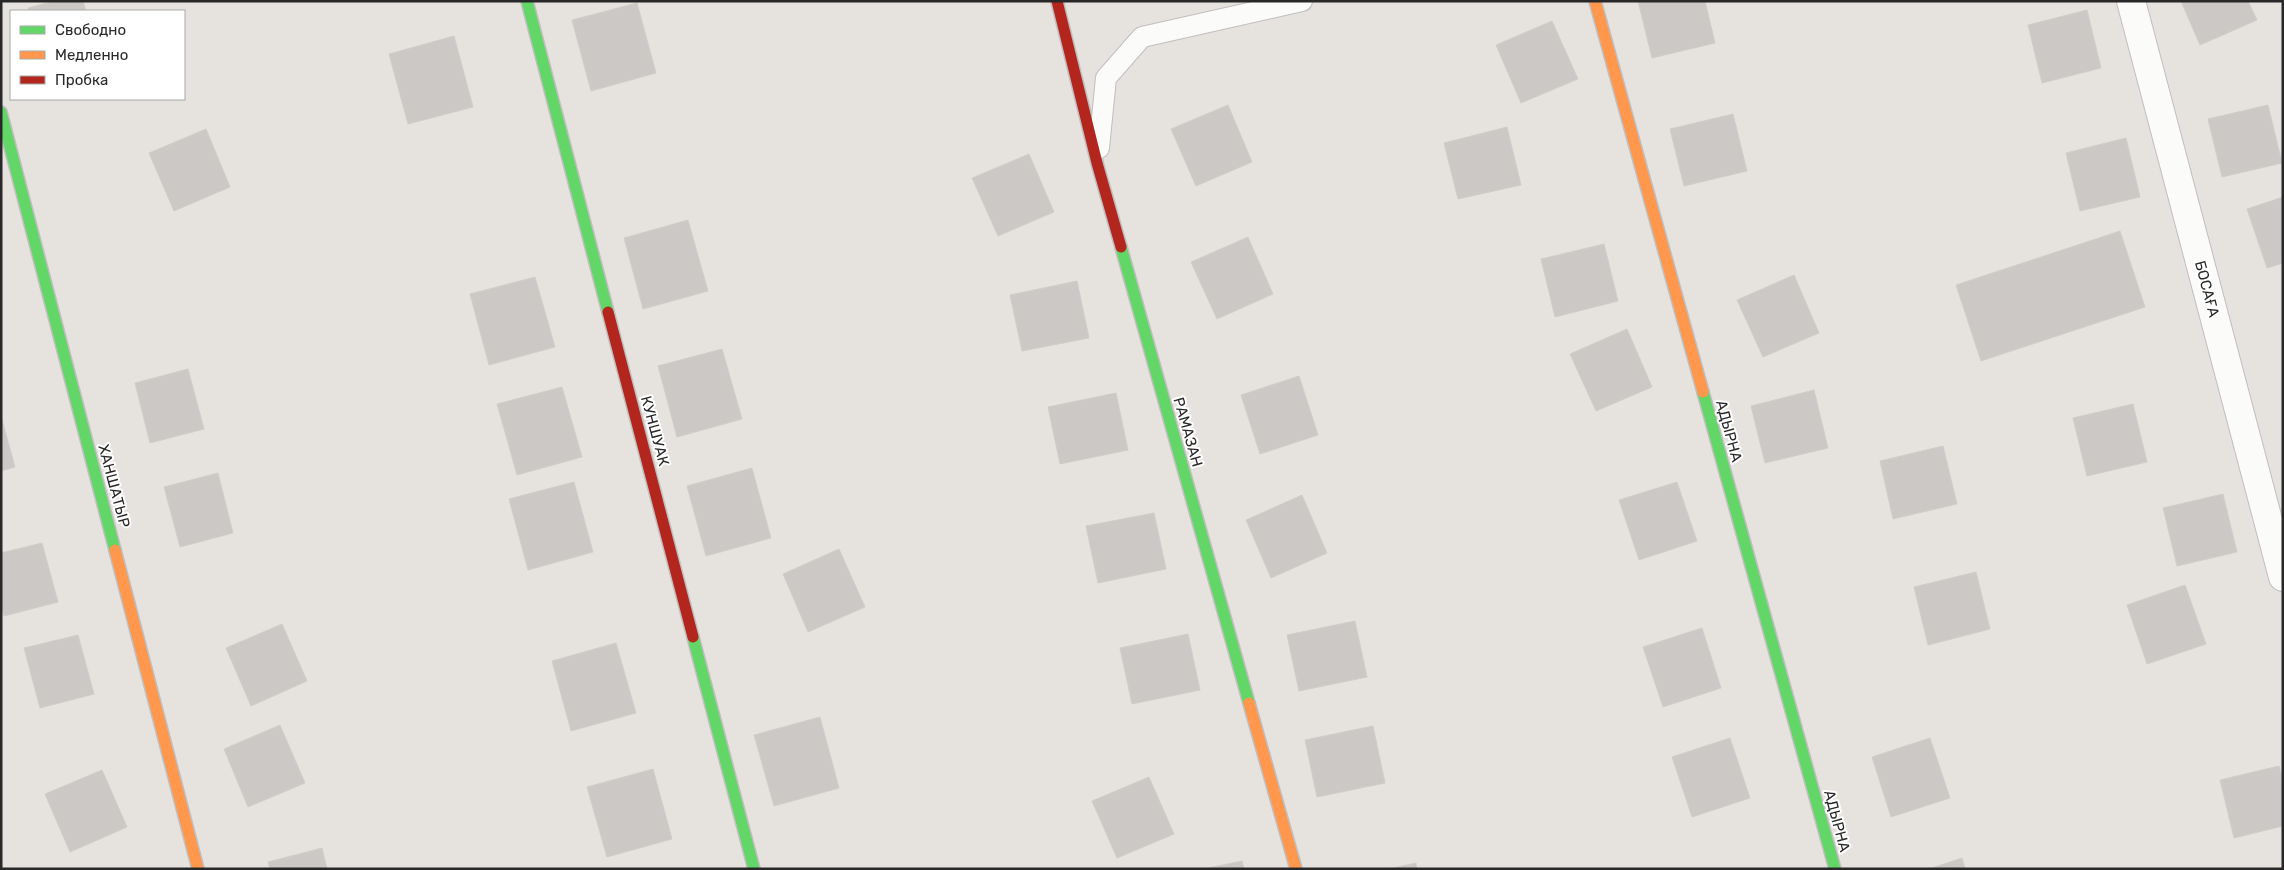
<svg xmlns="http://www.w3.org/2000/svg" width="2284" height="870" viewBox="0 0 2284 870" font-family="Rubik,sans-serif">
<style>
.building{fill:#cbc8c5;stroke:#d1ceca}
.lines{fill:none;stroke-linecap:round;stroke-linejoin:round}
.lane-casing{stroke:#c0bebf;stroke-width:22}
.street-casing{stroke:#c0bebf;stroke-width:30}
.fast-casing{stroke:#c0bebf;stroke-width:14}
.slow-casing{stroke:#c0bebf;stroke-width:14}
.jam-casing{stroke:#c0bebf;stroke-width:14}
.lane{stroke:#fbfbfa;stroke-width:20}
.street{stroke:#fbfbfa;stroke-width:28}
.fast{stroke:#63d668;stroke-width:11}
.slow{stroke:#ff974d;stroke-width:11}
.jam{stroke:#b3261e;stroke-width:11}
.labels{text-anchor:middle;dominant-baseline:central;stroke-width:4;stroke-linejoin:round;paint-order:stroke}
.street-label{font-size:15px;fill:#282828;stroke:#fff}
</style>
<rect width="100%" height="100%" fill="#e6e2de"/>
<g class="building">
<path d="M 53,1 L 83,1 L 86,11 L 29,11 L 28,8 Z"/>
<path d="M 1638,1 L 1705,1 L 1715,43 L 1652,58 Z"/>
<path d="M 2181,1 L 2248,1 L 2257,20 L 2200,45 Z"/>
<path d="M 637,3 L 656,73 L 591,91 L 572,20 Z"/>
<path d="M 2087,10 L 2101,68 L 2042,83 L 2028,25 Z"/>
<path d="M 1552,21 L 1578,79 L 1521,103 L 1496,45 Z"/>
<path d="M 454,36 L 473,107 L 408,124 L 389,54 Z"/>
<path d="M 1228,105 L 1252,162 L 1196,186 L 1171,129 Z"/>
<path d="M 2268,105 L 2282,163 L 2222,177 L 2208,119 Z"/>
<path d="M 1733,114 L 1747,171 L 1684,186 L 1670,129 Z"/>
<path d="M 1507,127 L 1521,185 L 1458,199 L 1444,143 Z"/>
<path d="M 206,129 L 230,187 L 174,211 L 149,153 Z"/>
<path d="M 2126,138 L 2140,197 L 2080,211 L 2066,153 Z"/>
<path d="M 1029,154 L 1054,212 L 998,236 L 972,178 Z"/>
<path d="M 2283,197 L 2283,263 L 2267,268 L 2247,209 Z"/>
<path d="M 688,220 L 708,291 L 643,309 L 624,238 Z"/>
<path d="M 2120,231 L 2145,307 L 1981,361 L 1956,285 Z"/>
<path d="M 1248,237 L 1273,294 L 1217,319 L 1191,262 Z"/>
<path d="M 1604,244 L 1618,301 L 1555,317 L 1541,259 Z"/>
<path d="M 1794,275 L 1819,333 L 1763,357 L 1737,300 Z"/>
<path d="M 535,277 L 555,347 L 489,365 L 470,294 Z"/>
<path d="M 1077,281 L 1089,338 L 1022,351 L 1010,295 Z"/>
<path d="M 1627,329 L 1652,387 L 1596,411 L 1570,354 Z"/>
<path d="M 722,349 L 742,419 L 677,437 L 658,366 Z"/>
<path d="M 188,369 L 204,429 L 150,443 L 135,383 Z"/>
<path d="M 1299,376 L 1318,435 L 1260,454 L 1241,395 Z"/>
<path d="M 562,387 L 582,457 L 517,475 L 497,404 Z"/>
<path d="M 1814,390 L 1828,448 L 1765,463 L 1751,406 Z"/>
<path d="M 1116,393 L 1128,450 L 1060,464 L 1048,407 Z"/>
<path d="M 2133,404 L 2147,462 L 2087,476 L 2073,418 Z"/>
<path d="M 1,416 L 15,467 L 1,471 Z"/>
<path d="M 1943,446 L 1957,504 L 1893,519 L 1880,461 Z"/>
<path d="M 752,468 L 771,538 L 706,556 L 687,486 Z"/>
<path d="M 218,473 L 233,533 L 180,547 L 164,487 Z"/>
<path d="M 574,482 L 593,552 L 528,570 L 509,499 Z"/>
<path d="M 1677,482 L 1697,541 L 1639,560 L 1619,500 Z"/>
<path d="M 2223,494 L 2237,552 L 2177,566 L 2163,508 Z"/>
<path d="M 1302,495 L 1327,553 L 1271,578 L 1246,520 Z"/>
<path d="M 1154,513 L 1166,569 L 1098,583 L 1086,526 Z"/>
<path d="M 42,543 L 58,602 L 4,616 L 1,607 L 1,553 Z"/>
<path d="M 839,549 L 865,607 L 808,632 L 783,574 Z"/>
<path d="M 1976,572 L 1990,629 L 1928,645 L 1914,587 Z"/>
<path d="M 2185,585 L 2206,644 L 2147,664 L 2127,605 Z"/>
<path d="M 1355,621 L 1367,677 L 1299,691 L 1287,635 Z"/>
<path d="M 282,624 L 307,681 L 251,706 L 226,648 Z"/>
<path d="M 1702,628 L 1721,688 L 1663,707 L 1643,647 Z"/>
<path d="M 1188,634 L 1200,690 L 1132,704 L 1120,648 Z"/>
<path d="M 78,635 L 94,694 L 40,708 L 24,648 Z"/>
<path d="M 616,643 L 636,713 L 571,731 L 552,661 Z"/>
<path d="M 820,717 L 839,788 L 774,806 L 754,735 Z"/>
<path d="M 280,725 L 305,783 L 248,807 L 224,749 Z"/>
<path d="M 1373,726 L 1385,783 L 1317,797 L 1305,740 Z"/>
<path d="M 1730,738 L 1750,798 L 1692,817 L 1672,757 Z"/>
<path d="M 1930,738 L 1950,798 L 1891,817 L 1872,757 Z"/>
<path d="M 2279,766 L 2283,781 L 2283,826 L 2234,838 L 2220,780 Z"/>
<path d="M 653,769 L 672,839 L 607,857 L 587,787 Z"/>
<path d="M 102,770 L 127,827 L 70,852 L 45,794 Z"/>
<path d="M 1149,777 L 1174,834 L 1117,858 L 1092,801 Z"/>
<path d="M 322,848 L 327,869 L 270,869 L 268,862 Z"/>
<path d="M 1962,858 L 1965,869 L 1929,869 Z"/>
<path d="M 1242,861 L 1244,869 L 1204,869 Z"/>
<path d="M 1416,863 L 1417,869 L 1389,869 Z"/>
</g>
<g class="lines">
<g class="lane-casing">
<path id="lane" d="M 1099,148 L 1106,78 L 1142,37 L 1302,1"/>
</g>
<g class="street-casing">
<path id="street" d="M 2131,1 L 2283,577"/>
</g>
<g class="fast-casing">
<g id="fast">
<path d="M 527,1 L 608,312"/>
<path d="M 1,112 L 115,550"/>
<path d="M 1121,247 L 1249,703"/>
<path d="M 1703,392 L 1835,869"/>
<path d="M 693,637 L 754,869"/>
</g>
</g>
<g class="slow-casing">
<g id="slow">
<path d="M 1595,1 L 1703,392"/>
<path d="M 115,550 L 198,869"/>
<path d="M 1249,703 L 1296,869"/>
</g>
</g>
<g class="jam-casing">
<g id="jam">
<path d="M 1057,1 L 1097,163 L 1121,247"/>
<path d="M 608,312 L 693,637"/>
</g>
</g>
<use href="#lane" class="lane"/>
<use href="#street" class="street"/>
<use href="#fast" class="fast"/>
<use href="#slow" class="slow"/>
<use href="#jam" class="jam"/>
</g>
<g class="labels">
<g class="street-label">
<text transform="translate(2207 289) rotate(75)">БОСАҒА</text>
<text transform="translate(655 431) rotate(75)">КУНШУАК</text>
<text transform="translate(1729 431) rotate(75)">АДЫРНА</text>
<text transform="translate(1188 432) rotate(74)">РАМАЗАН</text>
<text transform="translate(114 486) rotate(75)">ХАНШАТЫР</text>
<text transform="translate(1837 821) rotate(75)">АДЫРНА</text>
</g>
</g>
<rect width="2284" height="870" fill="none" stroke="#282828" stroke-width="5"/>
<rect x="10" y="10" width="175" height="90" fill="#ffffff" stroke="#a9a9a9"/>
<rect x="20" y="26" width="25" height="8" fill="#63d668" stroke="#a9a9a9"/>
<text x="55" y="35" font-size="15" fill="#282828">Свободно</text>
<rect x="20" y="51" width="25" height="8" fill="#ff974d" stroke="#a9a9a9"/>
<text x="55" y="60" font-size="15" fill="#282828">Медленно</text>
<rect x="20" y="76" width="25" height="8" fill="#b3261e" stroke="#a9a9a9"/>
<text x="55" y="85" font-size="15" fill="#282828">Пробка</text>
</svg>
